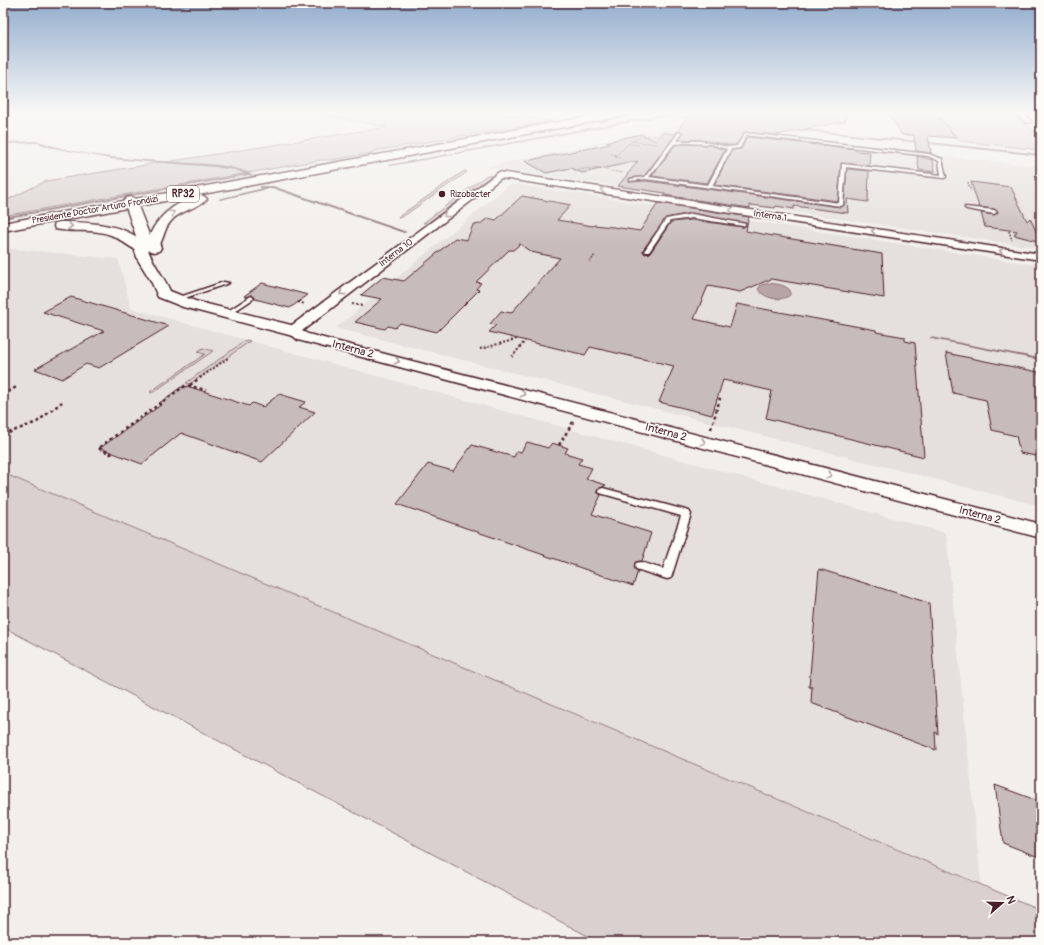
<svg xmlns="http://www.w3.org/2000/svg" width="1044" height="945" viewBox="0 0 1044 945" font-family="Pangolin,sans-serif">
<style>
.built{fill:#e5dfdd}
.green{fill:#d9d0cf;stroke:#92787d}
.water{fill:#b7a5a6;stroke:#8b6f75}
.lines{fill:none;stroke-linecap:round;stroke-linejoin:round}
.stream{fill:#8b6f75;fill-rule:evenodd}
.building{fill:#c8bbbb;stroke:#4a1f2b}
.lane-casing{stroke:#4a1f2b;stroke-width:3}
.street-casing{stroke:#4a1f2b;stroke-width:3}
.secondary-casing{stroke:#4a1f2b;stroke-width:3}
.primary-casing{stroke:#4a1f2b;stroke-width:3}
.path-far3{stroke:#4a1f2b;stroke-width:1;stroke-dasharray:1.5 1.5;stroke-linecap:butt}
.path-far2{stroke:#4a1f2b;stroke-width:1.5;stroke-dasharray:1.5 1.5;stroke-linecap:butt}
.path-far1{stroke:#4a1f2b;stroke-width:2;stroke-dasharray:2 2;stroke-linecap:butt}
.path{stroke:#4a1f2b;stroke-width:2.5;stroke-dasharray:3 3;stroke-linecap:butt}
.lane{fill:#fdfcf7;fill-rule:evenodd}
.street{fill:#fdfcf7;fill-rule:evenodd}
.secondary{fill:#fdfcf7;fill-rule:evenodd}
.primary{fill:#fdfcf7;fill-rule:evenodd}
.oneway{stroke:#ac999b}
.poi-dot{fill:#4a1f2b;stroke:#fdfcf7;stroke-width:1.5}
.labels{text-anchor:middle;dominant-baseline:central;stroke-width:3;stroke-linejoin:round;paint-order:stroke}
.far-poi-label{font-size:9px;fill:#4a1f2b;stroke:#fdfcf7;text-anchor:start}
.far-street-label{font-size:9px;fill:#4a1f2b;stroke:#fdfcf7}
.shield{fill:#fdfcf7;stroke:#806168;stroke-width:1}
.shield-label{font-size:10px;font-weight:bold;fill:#4a1f2b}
.street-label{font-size:11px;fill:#4a1f2b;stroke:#fdfcf7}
</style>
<rect width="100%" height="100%" fill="#f2efeb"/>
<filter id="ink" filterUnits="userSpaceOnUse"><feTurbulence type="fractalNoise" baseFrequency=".025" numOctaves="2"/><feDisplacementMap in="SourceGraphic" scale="8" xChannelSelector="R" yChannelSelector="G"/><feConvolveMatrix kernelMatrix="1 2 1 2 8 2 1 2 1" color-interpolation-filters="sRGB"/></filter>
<g filter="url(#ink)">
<g class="built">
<path d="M 678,125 L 1041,167 L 1041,248 L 484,167 L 590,145 L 596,142 Z"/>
<path d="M 517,184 L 1041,266 L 1041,506 L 336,328 L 509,185 Z"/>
<path d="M 3,248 L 118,259 L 131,308 L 946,533 L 981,884 L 3,473 Z"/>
</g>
<g class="green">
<path d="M 313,113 L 495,113 L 551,121 L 374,151 L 373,153 L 332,160 L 322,160 L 3,216 L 3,202 L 46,181 L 146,165 L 152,163 L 166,162 L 387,127 Z"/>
<path d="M 935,113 L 1011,113 L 1033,131 L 1041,132 L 1041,150 L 960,141 Z"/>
<path d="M 464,171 L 467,172 L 402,217 L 398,217 Z"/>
<path d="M 487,175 L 491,176 L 428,223 L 423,223 Z"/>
<path d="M 246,340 L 250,341 L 190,384 L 186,383 Z"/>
<path d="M 203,348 L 213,351 L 152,393 L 150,392 L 205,354 L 197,352 Z"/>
<path d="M 3,473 L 1041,910 L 1041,942 L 599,942 L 3,627 Z"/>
</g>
<path class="water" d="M 765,284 C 774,283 783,284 790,290 L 790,295 C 782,302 764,299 758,289 L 761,285 Z"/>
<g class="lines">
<g class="stream">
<path d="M 672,114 L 696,118 L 695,119 L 672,116 L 659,117 L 390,166 L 389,165 L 659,115 Z"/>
<path d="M 795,128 L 1041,154 L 1041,156 L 796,130 Z"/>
<path d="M 38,141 C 82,157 130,159 176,162 C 200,164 232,163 253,175 L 252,176 L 249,175 L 3,219 L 3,217 L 246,174 L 235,170 L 215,167 L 111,159 L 48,147 L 38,143 L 3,144 L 3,142 Z"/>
<path d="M 260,186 L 273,186 L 407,232 L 404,233 L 272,188 L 220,200 L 218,199 L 263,188 L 260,188 Z"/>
<path d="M 930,337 L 1039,358 L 1041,358 L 1041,360 L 1039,360 L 932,339 L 930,338 Z"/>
</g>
</g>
<g class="building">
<path d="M 690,113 L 845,113 L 846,121 L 776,135 L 745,132 L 736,145 L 728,145 L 701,140 L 679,140 L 683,133 L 679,131 L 644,176 L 630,178 L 629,182 L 646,181 L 841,207 L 844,205 L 847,169 L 869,171 L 868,202 L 847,199 L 848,213 L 794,206 L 794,209 L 776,206 L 775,208 L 750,205 L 750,208 L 664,195 L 665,193 L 618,186 L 638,161 L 582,173 L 571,168 L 546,173 L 525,161 L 611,144 L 606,142 L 641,134 L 656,141 L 662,132 L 675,134 Z"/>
<path d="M 888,113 L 935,113 L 957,138 L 928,136 L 931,153 L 916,151 L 914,135 L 902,135 Z"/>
<path d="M 747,137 L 855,149 L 855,151 L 870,152 L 869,166 L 841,163 L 838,201 L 714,185 L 732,150 L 741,149 Z"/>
<path d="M 685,144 L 710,145 L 725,150 L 707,183 L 652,176 L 675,145 Z"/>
<path d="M 917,156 L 933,160 L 935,172 L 919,170 Z"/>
<path d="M 971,182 L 1011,187 L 1027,221 L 1030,218 L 1041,242 L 1014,235 L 1017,231 L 985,227 L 981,213 L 994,215 L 998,212 L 994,209 L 979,207 Z"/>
<path d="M 522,196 L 571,205 L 557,220 L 593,226 L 594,225 L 613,227 L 640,231 L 658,203 L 749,217 L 747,224 L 692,213 L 666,218 L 643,250 L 645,254 L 650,253 L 671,222 L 692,220 L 743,227 L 747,225 L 746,231 L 768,235 L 882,254 L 884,298 L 771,279 L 740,292 L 708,286 L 694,319 L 730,327 L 737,304 L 876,330 L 876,332 L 905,337 L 905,341 L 915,343 L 924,457 L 766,418 L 772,391 L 723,380 L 712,415 L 659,402 L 674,366 L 590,347 L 585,355 L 489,332 L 496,325 L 490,324 L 501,311 L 511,313 L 560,258 L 531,252 L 520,244 L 513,250 L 509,250 L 476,282 L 481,283 L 476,289 L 479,290 L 437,332 L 400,323 L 395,328 L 388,326 L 385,329 L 355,322 L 382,299 L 361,295 L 383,277 L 404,281 L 455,238 L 467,240 L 473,225 L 480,224 L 488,218 L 496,220 Z"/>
<path d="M 262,283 L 308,295 L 290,308 L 255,299 L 252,295 L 247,297 L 244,296 Z"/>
<path d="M 71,297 L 112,309 L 169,326 L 99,368 L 86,364 L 62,379 L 35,369 L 104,331 L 43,312 Z"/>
<path d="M 946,353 L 1038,372 L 1041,381 L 1041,457 L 1020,453 L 1016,436 L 992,430 L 986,400 L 953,393 Z"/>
<path d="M 187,386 L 249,406 L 252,403 L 263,407 L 279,394 L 306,402 L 299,407 L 315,412 L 262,462 L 181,433 L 142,464 L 100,448 L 161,405 L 158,404 L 181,387 L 184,388 Z"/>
<path d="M 527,442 L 548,448 L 552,443 L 568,448 L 565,453 L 582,458 L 578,464 L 592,468 L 586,479 L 606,485 L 597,490 L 597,492 L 601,495 L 592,514 L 651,533 L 642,561 L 635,563 L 635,569 L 638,571 L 633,586 L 397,504 L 428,464 L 453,471 L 472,445 L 514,457 L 517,451 L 521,452 Z"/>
<path d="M 819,569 L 929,603 L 938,734 L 935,732 L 936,750 L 811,703 L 812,687 L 809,687 Z"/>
<path d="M 995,785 L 1041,802 L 1041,858 L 1003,843 Z"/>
</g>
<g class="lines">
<g class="lane-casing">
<g id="lane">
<path d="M 679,132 L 682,133 L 676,141 L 701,141 L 728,147 L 737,146 L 745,133 L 929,154 L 942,159 L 946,177 L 944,178 L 846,167 L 843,205 L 841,206 L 646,179 L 630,181 L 630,179 L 645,177 ZM 746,135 L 928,156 L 939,161 L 941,175 L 842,164 L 839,203 L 712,186 L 731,149 L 740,148 ZM 685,143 L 710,144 L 727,149 L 708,185 L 649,177 L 674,144 Z"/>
<path d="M 965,207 L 994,210 L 997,212 L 994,214 L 967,209 L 965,208 Z"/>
<path d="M 692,214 L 746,224 L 743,226 L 692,218 L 670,221 L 649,252 L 645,252 L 644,251 L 666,219 Z"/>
<path d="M 224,282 L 229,283 L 179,300 L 174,299 Z"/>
<path d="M 251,296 L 254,298 L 253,299 L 229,315 L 225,315 L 225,313 Z"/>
<path d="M 603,488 L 689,511 L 691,514 L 671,578 L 667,579 L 636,569 L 635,566 L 636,563 L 640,562 L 663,569 L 681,516 L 600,493 L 598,491 L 600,489 Z"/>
</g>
</g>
<g class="street-casing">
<g id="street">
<path d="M 1015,113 L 1023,113 L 1032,122 L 1027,123 Z"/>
<path d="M 499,172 L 1041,254 L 1041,260 L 501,178 L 302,331 L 308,334 L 1041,524 L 1041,538 L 298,340 L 287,331 L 288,328 Z"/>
</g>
</g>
<g class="secondary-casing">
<path id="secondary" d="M 130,197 L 134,198 L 136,201 L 150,237 L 158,242 L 161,248 L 159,251 L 154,252 L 148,250 C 154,265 164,277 170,291 L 195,301 L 299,327 L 301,331 L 299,335 L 293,336 L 183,307 L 158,297 L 151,281 L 138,260 L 134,248 L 137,239 L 124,201 L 126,198 Z"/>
</g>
<g class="primary-casing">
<g id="primary">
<path d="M 608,113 L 628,113 L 624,116 L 3,231 L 3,223 Z"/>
<path d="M 201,195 L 205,197 L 207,199 C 203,205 182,211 174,218 C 163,228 165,237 158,248 L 148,248 L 146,245 C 154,218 174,202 201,195 Z"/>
<path d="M 60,222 C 87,222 131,223 148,248 L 146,251 C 135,254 122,239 111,235 C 93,228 73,233 55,229 L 54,226 L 55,223 Z"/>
</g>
</g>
<g class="path-far3">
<path d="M 3,135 L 11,138"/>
<path d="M 633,141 L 643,136 L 664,136"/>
<path d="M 629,144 L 639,145"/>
<path d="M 611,154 L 617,155 L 631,141 L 658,144"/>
<path d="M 616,155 L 615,157 L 620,158"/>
<path d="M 574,173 C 588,164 608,171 623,173"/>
</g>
<g class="path-far2">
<path d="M 968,182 L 971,191"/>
<path d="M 1009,231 L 1012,240"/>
<path d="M 590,262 L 595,255"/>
</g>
<g class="path-far1">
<path d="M 298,302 L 305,304"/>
<path d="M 352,304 L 362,306"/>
<path d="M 480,349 L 517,339"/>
<path d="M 512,357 L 525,341"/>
<path d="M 200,378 L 228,358"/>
</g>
<g class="path">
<path d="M 190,385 L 201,377"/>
<path d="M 3,395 L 18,386"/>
<path d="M 711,429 L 720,399 L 718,398"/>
<path d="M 3,435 L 37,422 L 62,402"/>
<path d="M 559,445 L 573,422"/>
<path d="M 112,453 L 111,454 L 98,448 L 186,385 L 206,390"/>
</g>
<use href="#lane" class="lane"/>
<use href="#street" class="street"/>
<use href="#secondary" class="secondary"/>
<use href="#primary" class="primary"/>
</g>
<defs><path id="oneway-chevron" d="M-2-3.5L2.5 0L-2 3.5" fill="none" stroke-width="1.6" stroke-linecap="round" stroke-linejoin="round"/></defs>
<g class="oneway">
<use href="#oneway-chevron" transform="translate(603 190) rotate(-171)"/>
<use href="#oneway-chevron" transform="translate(732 210) rotate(-171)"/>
<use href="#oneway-chevron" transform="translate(172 213) rotate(-35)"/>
<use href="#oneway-chevron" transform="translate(446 215) rotate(143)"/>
<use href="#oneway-chevron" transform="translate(70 226)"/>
<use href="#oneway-chevron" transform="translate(874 231) rotate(-171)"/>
<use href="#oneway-chevron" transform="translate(1002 251) rotate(-171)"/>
<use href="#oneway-chevron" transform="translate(342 293) rotate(143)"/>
<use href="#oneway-chevron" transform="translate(397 361) rotate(15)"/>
<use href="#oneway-chevron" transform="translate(523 394) rotate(15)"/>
<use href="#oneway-chevron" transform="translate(703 442) rotate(15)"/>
<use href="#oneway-chevron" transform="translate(829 475) rotate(15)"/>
</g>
</g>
<linearGradient id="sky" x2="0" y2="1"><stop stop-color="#94aece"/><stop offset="0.46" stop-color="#f9f8f6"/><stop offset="1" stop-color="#f9f8f6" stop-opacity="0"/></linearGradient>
<rect width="1044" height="246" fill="url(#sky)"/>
<circle class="poi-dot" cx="442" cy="194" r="4"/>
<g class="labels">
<g class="far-poi-label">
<text x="450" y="194">Rizobacter</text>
</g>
<g class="far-street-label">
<text transform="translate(95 210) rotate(-10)">Presidente Doctor Arturo Frondizi</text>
<text transform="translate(770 216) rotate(9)">Interna 1</text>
<text transform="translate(396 253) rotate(-37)">Interna 10</text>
</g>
<rect class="shield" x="167" y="186" width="32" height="16" rx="3"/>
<g class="shield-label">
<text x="183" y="194">RP32</text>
</g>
<g class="street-label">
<text transform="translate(353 349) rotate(15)">Interna 2</text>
<text transform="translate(666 432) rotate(15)">Interna 2</text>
<text transform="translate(980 515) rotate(15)">Interna 2</text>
</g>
</g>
<rect width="1044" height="945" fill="none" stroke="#fdfcf7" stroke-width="16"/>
<rect x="8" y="8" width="1028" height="929" fill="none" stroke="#4a1f2b" stroke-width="1.5" filter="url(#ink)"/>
<g transform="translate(1002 903) rotate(70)" stroke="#fdfcf7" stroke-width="3" paint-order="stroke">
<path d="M0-3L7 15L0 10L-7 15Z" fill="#4a1f2b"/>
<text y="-6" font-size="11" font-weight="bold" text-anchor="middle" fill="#4a1f2b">N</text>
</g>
</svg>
